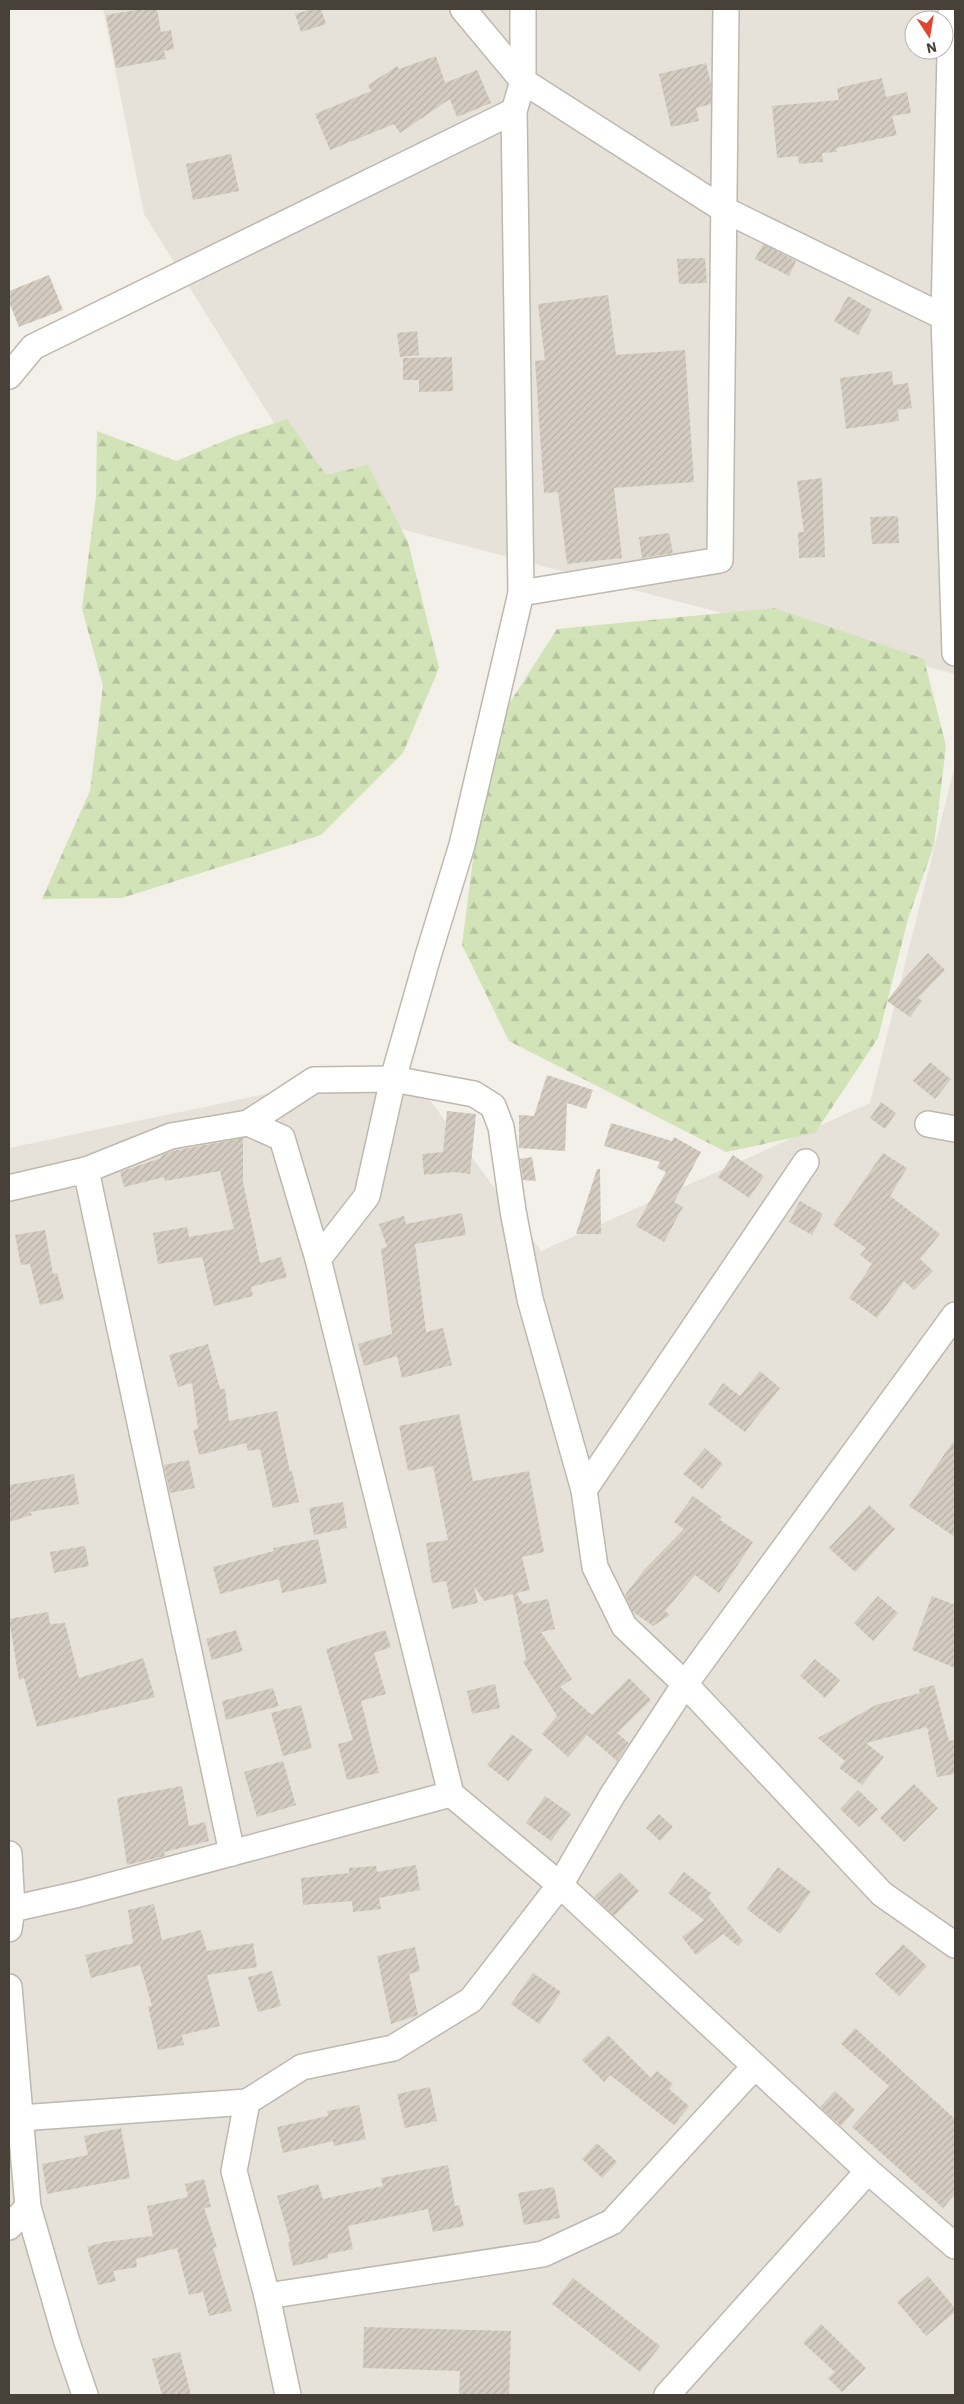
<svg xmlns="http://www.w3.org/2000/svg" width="964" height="2404" viewBox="0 0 964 2404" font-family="'IBM Plex Sans',sans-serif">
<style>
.residential{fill:#e7e2d9;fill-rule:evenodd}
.forest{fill:url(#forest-firs)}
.building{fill:url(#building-hatch)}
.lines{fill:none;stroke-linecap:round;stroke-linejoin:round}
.minor-casing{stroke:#beb8ae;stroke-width:28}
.minor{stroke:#fff;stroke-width:25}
</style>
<defs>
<pattern id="forest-firs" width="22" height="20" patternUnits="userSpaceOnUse" patternTransform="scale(1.25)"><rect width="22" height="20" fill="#d1e3b7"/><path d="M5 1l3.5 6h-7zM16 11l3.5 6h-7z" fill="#b5c49e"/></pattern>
<pattern id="building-hatch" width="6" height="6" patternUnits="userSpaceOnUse" patternTransform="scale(1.25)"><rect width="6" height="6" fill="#d4ccc1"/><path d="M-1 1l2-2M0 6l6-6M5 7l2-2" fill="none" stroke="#b7b0a7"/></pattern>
</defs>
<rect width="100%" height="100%" fill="#f3f0ea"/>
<g class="residential">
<path d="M 103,9 L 955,9 L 955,674 L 328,510 L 144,214 ZM 914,20 L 944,20 L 944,50 L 914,50 Z"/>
<path d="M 955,765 L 955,2395 L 9,2395 L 9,1148 L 404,1065 L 541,1251 L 870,1103 Z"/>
</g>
<g class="forest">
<path d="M 287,419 L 326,475 L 368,465 L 408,542 L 439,668 L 403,753 L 321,835 L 122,898 L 42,899 L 90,791 L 103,686 L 82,609 L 96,496 L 97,431 L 176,461 L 236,436 Z"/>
<path d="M 774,608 L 924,659 L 946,746 L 934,845 L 908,919 L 878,1038 L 815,1133 L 726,1152 L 509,1041 L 462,945 L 489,735 L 557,629 Z"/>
</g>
<g class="building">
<path d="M 142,9 L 157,9 L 161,32 L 171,30 L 174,49 L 164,51 L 166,59 L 116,68 L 106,15 Z"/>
<path d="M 312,9 L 321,9 L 326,24 L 301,32 L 295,14 Z"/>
<path d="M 436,56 L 445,83 L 477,70 L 491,103 L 457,117 L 449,97 L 450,99 L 400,133 L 394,124 L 330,150 L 315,114 L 371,91 L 368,85 L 397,66 L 399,69 Z"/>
<path d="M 706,63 L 711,84 L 711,104 L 696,108 L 699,121 L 671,127 L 659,74 Z"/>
<path d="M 882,78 L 886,97 L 907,92 L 911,113 L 892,116 L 897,135 L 836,148 L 837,152 L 822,153 L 823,162 L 799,164 L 798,156 L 777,158 L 772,106 L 839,100 L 837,88 Z"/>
<path d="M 231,154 L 239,191 L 193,200 L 186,164 Z"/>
<path d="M 763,244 L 796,261 L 789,276 L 755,259 Z"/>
<path d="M 705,258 L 707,283 L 679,284 L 677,259 Z"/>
<path d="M 49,275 L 63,310 L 19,327 L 9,302 L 9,291 Z"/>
<path d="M 608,295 L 616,355 L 685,350 L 694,482 L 614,488 L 622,558 L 567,564 L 558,492 L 544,493 L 535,361 L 545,360 L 538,304 Z"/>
<path d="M 848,296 L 872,310 L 858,335 L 834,321 Z"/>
<path d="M 417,331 L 419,355 L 400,357 L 397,333 Z"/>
<path d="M 452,357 L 453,391 L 419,392 L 419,380 L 403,380 L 403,358 Z"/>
<path d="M 892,371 L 893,385 L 908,383 L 912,408 L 898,410 L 899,421 L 846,429 L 840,378 Z"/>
<path d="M 822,478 L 825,557 L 799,558 L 798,532 L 804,532 L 797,481 Z"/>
<path d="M 898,516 L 899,543 L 872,544 L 870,517 Z"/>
<path d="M 669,533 L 673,553 L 642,558 L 639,537 Z"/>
<path d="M 928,953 L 945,970 L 918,998 L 922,1001 L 910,1017 L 887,1001 L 904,979 Z"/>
<path d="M 930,1062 L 951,1079 L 935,1099 L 913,1081 Z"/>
<path d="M 547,1075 L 593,1090 L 586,1109 L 567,1103 L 565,1151 L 519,1148 L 519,1115 L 534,1116 Z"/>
<path d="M 881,1102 L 896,1113 L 885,1129 L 870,1118 Z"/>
<path d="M 447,1111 L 476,1114 L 470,1174 L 454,1172 L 424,1175 L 422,1154 L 443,1152 Z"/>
<path d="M 611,1123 L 672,1141 L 674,1137 L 701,1152 L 674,1202 L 683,1207 L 664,1242 L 636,1226 L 666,1172 L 657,1168 L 660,1162 L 604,1146 Z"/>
<path d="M 243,1138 L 243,1182 L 260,1263 L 281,1257 L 287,1277 L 251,1287 L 253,1296 L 214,1306 L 202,1257 L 158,1264 L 153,1233 L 187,1227 L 189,1237 L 234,1229 L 220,1171 L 165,1181 L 164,1177 L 124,1187 L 120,1172 L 161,1158 L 161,1156 L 172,1151 Z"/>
<path d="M 883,1153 L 907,1168 L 890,1196 L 940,1234 L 920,1259 L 933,1271 L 914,1290 L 904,1281 L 877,1318 L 849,1298 L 872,1264 L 860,1255 L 866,1248 L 833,1225 Z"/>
<path d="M 733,1155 L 764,1176 L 749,1198 L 718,1177 Z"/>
<path d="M 532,1157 L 536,1181 L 523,1180 L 520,1159 Z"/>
<path d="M 597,1169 L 600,1169 L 601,1234 L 576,1234 Z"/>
<path d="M 800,1201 L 823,1214 L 812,1235 L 789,1222 Z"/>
<path d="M 462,1213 L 466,1235 L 415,1244 L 426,1332 L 443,1328 L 452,1365 L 402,1378 L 397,1356 L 364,1366 L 358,1344 L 392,1334 L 381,1249 L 387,1247 L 379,1224 L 404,1216 L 406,1224 Z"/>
<path d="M 45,1230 L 53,1274 L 57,1273 L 64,1299 L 40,1305 L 30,1264 L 21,1265 L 15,1235 Z"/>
<path d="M 208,1344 L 220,1389 L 225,1389 L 229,1421 L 277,1411 L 290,1472 L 292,1471 L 299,1502 L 273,1508 L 260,1449 L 248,1451 L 246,1443 L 199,1455 L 193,1430 L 198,1429 L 192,1383 L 178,1387 L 169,1355 Z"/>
<path d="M 760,1371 L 780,1388 L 745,1432 L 708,1404 L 723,1383 L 740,1396 Z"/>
<path d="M 459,1414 L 473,1481 L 529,1471 L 544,1552 L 522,1557 L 530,1590 L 516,1593 L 523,1604 L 548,1599 L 555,1629 L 541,1632 L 572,1679 L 560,1687 L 592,1715 L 629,1678 L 651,1700 L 617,1733 L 629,1743 L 617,1761 L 587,1735 L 568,1757 L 542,1734 L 557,1716 L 523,1662 L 526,1659 L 513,1594 L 484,1601 L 474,1586 L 478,1603 L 452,1609 L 446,1581 L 432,1583 L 426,1543 L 448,1540 L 433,1466 L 408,1471 L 399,1426 Z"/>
<path d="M 955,1439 L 955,1537 L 909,1506 Z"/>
<path d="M 705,1448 L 723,1464 L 702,1489 L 683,1474 Z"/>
<path d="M 189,1460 L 195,1488 L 170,1493 L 164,1465 Z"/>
<path d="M 74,1474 L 79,1504 L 30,1512 L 32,1515 L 9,1522 L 9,1485 Z"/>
<path d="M 693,1496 L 722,1517 L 720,1520 L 753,1542 L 719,1593 L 695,1575 L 665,1611 L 670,1615 L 653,1626 L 632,1611 L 625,1595 L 645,1569 L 684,1529 L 674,1522 Z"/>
<path d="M 343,1502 L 347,1528 L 314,1535 L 309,1508 Z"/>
<path d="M 869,1505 L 895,1529 L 855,1572 L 829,1548 Z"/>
<path d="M 318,1539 L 327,1583 L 282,1593 L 279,1579 L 220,1594 L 213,1567 L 274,1551 L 273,1548 Z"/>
<path d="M 85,1546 L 89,1566 L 54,1573 L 50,1552 Z"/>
<path d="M 878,1596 L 898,1613 L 873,1641 L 854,1623 Z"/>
<path d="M 932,1596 L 955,1605 L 955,1668 L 912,1650 Z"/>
<path d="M 48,1612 L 50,1624 L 65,1623 L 79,1678 L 143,1658 L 155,1697 L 37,1727 L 24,1678 L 19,1680 L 9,1619 Z"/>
<path d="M 236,1630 L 243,1651 L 212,1660 L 206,1639 Z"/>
<path d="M 385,1630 L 391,1647 L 374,1653 L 386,1694 L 361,1701 L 379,1773 L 347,1780 L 338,1744 L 353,1740 L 326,1649 Z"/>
<path d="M 815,1659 L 840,1680 L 825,1698 L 800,1676 Z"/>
<path d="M 495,1684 L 500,1708 L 472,1714 L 467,1691 Z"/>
<path d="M 934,1685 L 949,1741 L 955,1740 L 955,1774 L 937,1777 L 927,1727 L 866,1743 L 884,1757 L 862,1785 L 839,1768 L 845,1761 L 818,1738 L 876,1705 L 920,1693 L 919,1689 Z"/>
<path d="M 273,1688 L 279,1706 L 226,1720 L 222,1701 Z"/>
<path d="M 301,1705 L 312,1748 L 283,1756 L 271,1713 Z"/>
<path d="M 512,1734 L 533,1750 L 508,1781 L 487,1765 Z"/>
<path d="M 283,1761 L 296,1805 L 257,1817 L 244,1772 Z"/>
<path d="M 914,1784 L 938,1808 L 904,1842 L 880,1818 Z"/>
<path d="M 182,1786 L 189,1826 L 205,1822 L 209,1841 L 164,1852 L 165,1856 L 127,1865 L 117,1798 Z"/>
<path d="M 858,1790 L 878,1809 L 859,1827 L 840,1809 Z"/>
<path d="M 545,1796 L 571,1814 L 551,1841 L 526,1823 Z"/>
<path d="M 659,1814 L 673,1827 L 660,1841 L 646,1828 Z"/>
<path d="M 416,1865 L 420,1890 L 379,1898 L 381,1909 L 353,1912 L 352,1901 L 303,1905 L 301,1878 L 349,1873 L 349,1868 L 376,1866 L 377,1872 Z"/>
<path d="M 778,1867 L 811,1892 L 780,1934 L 747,1909 Z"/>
<path d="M 620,1872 L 639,1891 L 614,1916 L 594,1897 Z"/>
<path d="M 684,1872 L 711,1893 L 708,1897 L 743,1941 L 738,1946 L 723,1934 L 696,1955 L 682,1937 L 704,1920 L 668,1893 Z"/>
<path d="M 154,1904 L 162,1940 L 201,1930 L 207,1951 L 253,1943 L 257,1967 L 207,1975 L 220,2026 L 182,2035 L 184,2045 L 158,2050 L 148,2006 L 152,2006 L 140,1965 L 91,1978 L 85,1955 L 133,1943 L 128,1910 Z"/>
<path d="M 903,1944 L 927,1966 L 899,1996 L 875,1974 Z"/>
<path d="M 415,1947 L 420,1971 L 409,1974 L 418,2015 L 391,2024 L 377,1956 Z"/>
<path d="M 272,1971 L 281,2006 L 258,2012 L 248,1977 Z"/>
<path d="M 533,1973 L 561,1992 L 539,2024 L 511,2004 Z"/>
<path d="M 855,2028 L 955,2119 L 955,2194 L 943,2208 L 852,2127 L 889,2086 L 841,2044 Z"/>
<path d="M 608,2035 L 651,2078 L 657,2071 L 673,2084 L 669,2089 L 689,2106 L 674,2125 L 610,2075 L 604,2082 L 582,2060 Z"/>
<path d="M 430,2087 L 437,2121 L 405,2128 L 397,2094 Z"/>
<path d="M 835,2091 L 855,2110 L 841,2126 L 820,2107 Z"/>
<path d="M 359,2105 L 366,2139 L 334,2146 L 333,2141 L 283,2153 L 277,2127 L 328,2116 L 327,2111 Z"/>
<path d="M 121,2128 L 130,2178 L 47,2194 L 42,2164 L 88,2155 L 84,2136 Z"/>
<path d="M 597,2143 L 617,2162 L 602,2178 L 582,2159 Z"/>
<path d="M 448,2165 L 455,2206 L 459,2205 L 464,2226 L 433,2232 L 428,2209 L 348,2226 L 353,2249 L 328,2254 L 328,2258 L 293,2266 L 288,2242 L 290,2241 L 277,2196 L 318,2184 L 323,2199 L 383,2186 L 381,2178 Z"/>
<path d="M 204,2179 L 211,2207 L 204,2208 L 217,2247 L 213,2248 L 232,2311 L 209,2316 L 203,2292 L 189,2295 L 177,2248 L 136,2259 L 137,2267 L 113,2271 L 116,2281 L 98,2285 L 87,2247 L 105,2242 L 153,2236 L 147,2206 L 188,2197 L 185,2184 Z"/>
<path d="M 554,2187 L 560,2218 L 524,2225 L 518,2193 Z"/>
<path d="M 928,2276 L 955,2308 L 955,2312 L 926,2336 L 897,2302 Z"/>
<path d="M 573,2278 L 660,2346 L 640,2372 L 552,2304 Z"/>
<path d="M 821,2324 L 866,2368 L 842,2392 L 828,2378 L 835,2372 L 803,2343 Z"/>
<path d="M 364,2327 L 511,2331 L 509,2395 L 459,2395 L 460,2371 L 363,2368 Z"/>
<path d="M 180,2352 L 191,2395 L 162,2395 L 152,2359 Z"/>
</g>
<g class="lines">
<g class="minor-casing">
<g id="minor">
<path d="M 463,9 L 523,81 L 723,209 L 944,317 L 955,317"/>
<path d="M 523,9 L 523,81 L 514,111 L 521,593 L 462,845 L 428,956 L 393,1079 L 474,1094 L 493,1106 L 501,1127 L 513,1211 L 530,1299 L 584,1490 L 595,1567 L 624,1626 L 685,1684 L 882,1894 L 955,1945"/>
<path d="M 951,9 L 944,317 L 955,653"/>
<path d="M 9,376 L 33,347 L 514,111"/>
<path d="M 521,593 L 720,560 L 726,9"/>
<path d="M 248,1123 L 314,1080 L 393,1079 L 367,1196 L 318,1259"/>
<path d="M 928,1124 L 955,1129"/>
<path d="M 86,1170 L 232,1853"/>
<path d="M 9,1188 L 86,1170 L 171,1136 L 248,1123 L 282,1138 L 318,1259 L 451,1794 L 560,1885 L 868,2171 L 955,2246"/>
<path d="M 584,1490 L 806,1162"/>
<path d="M 9,1854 L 12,1909"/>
<path d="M 9,1929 L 12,1909 L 79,1894 L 451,1794"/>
<path d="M 9,1987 L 28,2207 L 67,2342 L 85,2395"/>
<path d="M 20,2118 L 247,2102"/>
<path d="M 9,2227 L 28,2207"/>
<path d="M 267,2296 L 543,2254 L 612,2222 L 755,2066"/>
<path d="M 288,2395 L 267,2296 L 234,2171 L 247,2102 L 302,2067 L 393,2048 L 471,2000 L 560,1885 L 613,1794 L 685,1684 L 955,1315"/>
<path d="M 667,2395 L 868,2171"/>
</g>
</g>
<use href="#minor" class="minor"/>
</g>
<rect width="964" height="2404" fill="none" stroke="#474139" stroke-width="20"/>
<g transform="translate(929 35) rotate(168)"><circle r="24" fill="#ffffff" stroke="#b5b3b0"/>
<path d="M0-4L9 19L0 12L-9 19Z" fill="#e54530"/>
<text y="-8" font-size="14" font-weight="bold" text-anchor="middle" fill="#474139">N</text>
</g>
</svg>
